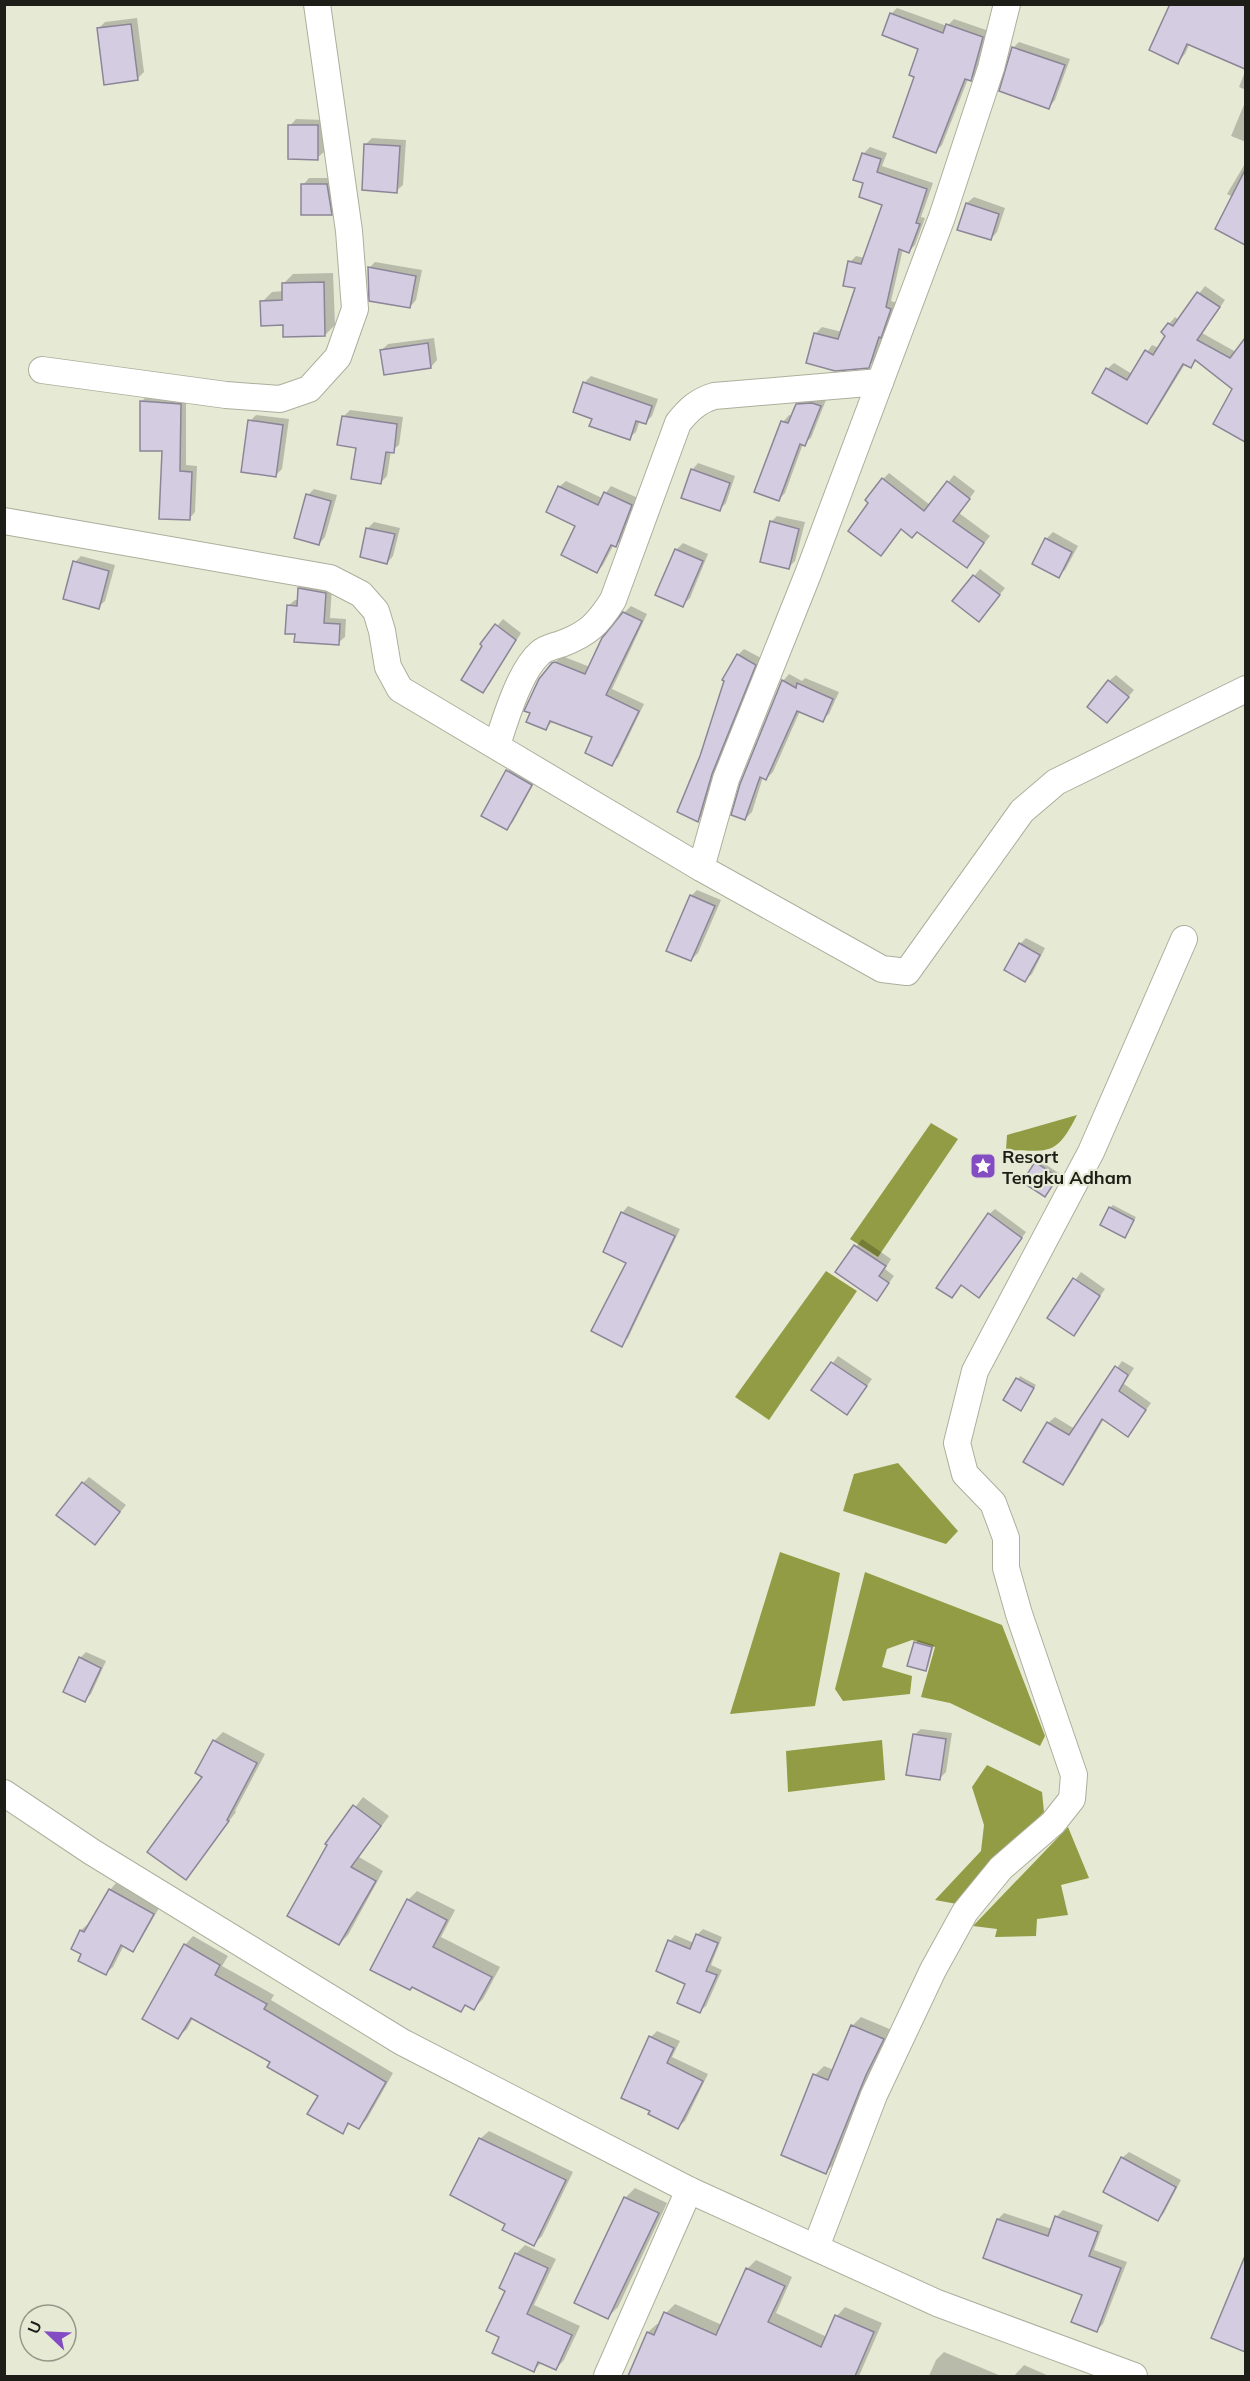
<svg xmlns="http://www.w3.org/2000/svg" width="1250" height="2381" viewBox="0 0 1250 2381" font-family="Mulish,sans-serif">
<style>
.water{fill:#929c44}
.shadow{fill:#0003}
.building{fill:#d4cde1;stroke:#8c8597;stroke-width:1.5}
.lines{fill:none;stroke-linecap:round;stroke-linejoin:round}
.street-casing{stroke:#acaf9c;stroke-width:28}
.street{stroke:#fff;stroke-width:26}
.labels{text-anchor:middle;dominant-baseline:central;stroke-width:4.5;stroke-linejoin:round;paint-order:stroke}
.poi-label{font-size:18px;font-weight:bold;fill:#1d1e17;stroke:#e6ead5;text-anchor:start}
</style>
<rect width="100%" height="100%" fill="#e6ead5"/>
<g class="water">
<path d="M 1077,1115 C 1056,1157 1049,1151 1006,1150 L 1007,1135 Z"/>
<path d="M 931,1123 L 958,1139 L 878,1257 L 850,1239 Z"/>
<path d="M 826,1271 L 857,1291 L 769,1420 L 735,1397 Z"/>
<path d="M 898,1463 L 958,1531 L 946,1544 L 843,1511 L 854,1474 Z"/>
<path d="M 780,1552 L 840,1573 L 815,1706 L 730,1714 Z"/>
<path d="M 865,1572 L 1002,1625 L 1045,1736 L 1040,1746 L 950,1703 L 921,1697 L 935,1647 L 912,1640 L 887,1649 L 882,1667 L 912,1676 L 910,1694 L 843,1701 L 835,1689 Z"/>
<path d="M 882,1740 L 885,1780 L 788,1792 L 786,1751 Z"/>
<path d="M 987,1765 L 1042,1792 L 1044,1812 L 957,1904 L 935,1900 L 981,1851 L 984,1825 L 972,1787 Z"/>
<path d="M 1068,1827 L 1089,1878 L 1061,1885 L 1068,1915 L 1037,1919 L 1036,1936 L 995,1937 L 997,1929 L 973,1926 Z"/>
</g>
<g class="shadow">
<path d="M 1172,4 L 1246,4 L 1246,28 L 1230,49 L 1190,43 L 1185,54 L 1178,62 Z"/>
<path d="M 897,8 L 947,26 L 954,19 L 989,31 L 977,73 L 971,79 L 968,79 L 942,145 L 936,151 L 916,76 L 920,48 L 891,14 Z"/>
<path d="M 137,18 L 144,72 L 138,78 L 98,29 L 105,22 Z"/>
<path d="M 1019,42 L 1070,59 L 1055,100 L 1049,107 L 1013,48 Z"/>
<path d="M 1246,69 L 1246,90 L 1239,87 Z"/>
<path d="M 1246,100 L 1246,142 L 1231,136 Z"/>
<path d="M 296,119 L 324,120 L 324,152 L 317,158 L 290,126 Z"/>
<path d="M 372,138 L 406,140 L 403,185 L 396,191 L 366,144 Z"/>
<path d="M 870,147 L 887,153 L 882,166 L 933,183 L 921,217 L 925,218 L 915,245 L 909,251 L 903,249 L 891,301 L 897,303 L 884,333 L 875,360 L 869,366 L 815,334 L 822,327 L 842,332 L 857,287 L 850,262 L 856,256 L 865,258 L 884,204 L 865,182 L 863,154 Z"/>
<path d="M 1246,162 L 1246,244 L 1217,228 L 1233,197 L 1227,194 Z"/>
<path d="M 309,178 L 333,178 L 337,207 L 331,214 L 303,185 Z"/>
<path d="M 974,197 L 1005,208 L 997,232 L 991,239 L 959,229 L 967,203 Z"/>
<path d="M 375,262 L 422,270 L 416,300 L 410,307 L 369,268 Z"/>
<path d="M 333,273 L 335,325 L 325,335 L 284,324 L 262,302 L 272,292 L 284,291 L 283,284 L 293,274 Z"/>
<path d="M 1205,286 L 1225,300 L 1202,333 L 1236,352 L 1246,341 L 1246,434 L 1241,438 L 1234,389 L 1197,360 L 1190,367 L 1185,364 L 1153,416 L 1146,422 L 1107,369 L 1114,363 L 1132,374 L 1152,345 L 1159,348 L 1167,335 L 1169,324 L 1175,317 L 1179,320 Z"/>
<path d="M 434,338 L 437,360 L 431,367 L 382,350 L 388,344 Z"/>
<path d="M 591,376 L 658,399 L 652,416 L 646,422 L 640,420 L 636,432 L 629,438 L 594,418 L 584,383 Z"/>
<path d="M 148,395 L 186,398 L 186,465 L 197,466 L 195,512 L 189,519 L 163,450 L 141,402 Z"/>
<path d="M 819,397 L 826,400 L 811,438 L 803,444 L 785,493 L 779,499 L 783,422 L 789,415 L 793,416 L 797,405 L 804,398 Z"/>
<path d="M 350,410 L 403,417 L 399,445 L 391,451 L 387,476 L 380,483 L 358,446 L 343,417 Z"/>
<path d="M 256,415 L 289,419 L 282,469 L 276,475 L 250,421 Z"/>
<path d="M 698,463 L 735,476 L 726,503 L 719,510 L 692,470 Z"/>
<path d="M 889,473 L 930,505 L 954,475 L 975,491 L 959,513 L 990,536 L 967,566 L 918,530 L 902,528 L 881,554 L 870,503 L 883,479 Z"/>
<path d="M 566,481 L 602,498 L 611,486 L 638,498 L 623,539 L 616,545 L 614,544 L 603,565 L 597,572 L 559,487 Z"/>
<path d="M 314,489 L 337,495 L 325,537 L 319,544 L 308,495 Z"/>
<path d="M 777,516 L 805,522 L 795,561 L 789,567 L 771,522 Z"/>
<path d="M 374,522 L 400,528 L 393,556 L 387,563 L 368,528 Z"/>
<path d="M 1053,532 L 1078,546 L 1065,570 L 1058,576 L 1034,563 L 1046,539 Z"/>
<path d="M 683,543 L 708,554 L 690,598 L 683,605 L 676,550 Z"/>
<path d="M 81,556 L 115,565 L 105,601 L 98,607 L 75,562 Z"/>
<path d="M 980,569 L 1005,588 L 979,620 L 954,601 Z"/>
<path d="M 306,582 L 332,587 L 330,618 L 346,619 L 345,637 L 338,643 L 296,632 L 288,606 L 295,600 L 298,600 L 299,588 Z"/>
<path d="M 631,606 L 647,614 L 612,689 L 644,704 L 618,758 L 611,764 L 594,737 L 552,722 L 546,728 L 553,664 L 562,656 L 590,667 L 624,613 Z"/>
<path d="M 503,619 L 521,633 L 489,685 L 482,691 L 484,645 L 482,644 Z"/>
<path d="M 744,649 L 761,658 L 704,814 L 698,820 L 701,757 L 738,655 Z"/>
<path d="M 789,674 L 802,681 L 805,678 L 839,692 L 829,714 L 822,720 L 800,711 L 773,772 L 766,779 L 763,777 L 752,812 L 745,819 L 783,681 Z"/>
<path d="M 1116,675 L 1134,690 L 1113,715 L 1109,681 Z"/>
<path d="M 514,764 L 537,778 L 513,822 L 507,829 L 483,816 L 508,771 Z"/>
<path d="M 697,890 L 721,900 L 698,953 L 691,960 L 691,896 Z"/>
<path d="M 1026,938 L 1045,948 L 1032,974 L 1025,980 L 1020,944 Z"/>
<path d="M 1039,1160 L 1060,1174 L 1047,1192 L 1024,1181 Z"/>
<path d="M 1113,1205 L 1136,1217 L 1125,1236 L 1110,1208 Z"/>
<path d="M 628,1206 L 680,1229 L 628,1338 L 621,1345 L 628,1262 L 622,1213 Z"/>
<path d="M 995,1209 L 1026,1232 L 984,1290 L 962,1284 L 952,1296 L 989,1214 Z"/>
<path d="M 862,1239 L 891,1259 L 885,1269 L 894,1276 L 877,1299 L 838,1272 Z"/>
<path d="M 1081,1272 L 1105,1289 L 1073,1334 L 1049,1317 Z"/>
<path d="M 838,1356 L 872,1379 L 847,1413 L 813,1390 Z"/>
<path d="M 1122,1361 L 1134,1368 L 1124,1384 L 1151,1403 L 1128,1435 L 1104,1419 L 1069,1477 L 1062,1483 L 1048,1423 L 1055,1417 L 1075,1429 Z"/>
<path d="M 1020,1376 L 1036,1385 L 1023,1406 L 1005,1399 Z"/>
<path d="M 89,1477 L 126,1505 L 95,1543 L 83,1483 Z"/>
<path d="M 918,1640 L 934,1645 L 928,1667 L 925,1670 L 915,1643 Z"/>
<path d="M 86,1652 L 106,1661 L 91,1694 L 85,1700 L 80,1658 Z"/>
<path d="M 921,1729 L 952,1733 L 946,1772 L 939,1779 L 914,1735 Z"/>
<path d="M 223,1732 L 265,1754 L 235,1811 L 236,1812 L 185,1878 L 204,1776 L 197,1773 L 214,1741 Z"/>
<path d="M 363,1797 L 389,1816 L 359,1857 L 383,1871 L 348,1935 L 339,1944 L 327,1844 Z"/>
<path d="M 116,1883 L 159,1908 L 139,1943 L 133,1950 L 124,1945 L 113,1967 L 106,1973 L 83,1953 L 73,1948 L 81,1930 L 88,1924 L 90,1925 L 110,1890 Z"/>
<path d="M 417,1891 L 455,1910 L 441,1937 L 500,1967 L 483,1999 L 474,2008 L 466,2004 L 461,2010 L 413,1986 L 372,1969 L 408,1900 Z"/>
<path d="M 703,1929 L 722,1937 L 711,1965 L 722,1970 L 706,2006 L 700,2011 L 687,1983 L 657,1970 L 670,1941 L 675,1935 L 694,1943 L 697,1935 Z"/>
<path d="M 193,1936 L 228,1956 L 222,1966 L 274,1995 L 271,2000 L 393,2073 L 367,2119 L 359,2128 L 351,2123 L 342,2132 L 320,2095 L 272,2062 L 193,2018 L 187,2029 L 178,2037 L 185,1945 Z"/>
<path d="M 861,2017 L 892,2030 L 835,2163 L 826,2172 L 782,2155 L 815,2075 L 824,2066 L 834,2070 L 852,2026 Z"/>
<path d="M 657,2031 L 680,2041 L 672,2057 L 708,2074 L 685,2121 L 678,2127 L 651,2037 Z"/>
<path d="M 489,2131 L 573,2172 L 542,2236 L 534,2244 L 507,2223 L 480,2139 Z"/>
<path d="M 1129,2152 L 1181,2180 L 1164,2213 L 1158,2220 L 1122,2158 Z"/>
<path d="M 635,2188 L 667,2203 L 618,2307 L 608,2317 L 625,2198 Z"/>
<path d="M 1063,2210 L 1103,2225 L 1094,2250 L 1127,2262 L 1103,2324 L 1097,2330 L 1084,2294 L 998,2219 L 1004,2213 L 1052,2229 L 1056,2217 Z"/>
<path d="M 525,2245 L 556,2259 L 534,2305 L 580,2326 L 564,2360 L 556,2369 L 542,2362 L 534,2370 L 507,2290 L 516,2254 Z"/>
<path d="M 756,2260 L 792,2277 L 776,2313 L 827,2337 L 837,2316 L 845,2307 L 882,2323 L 859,2376 L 798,2376 L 772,2365 L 767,2376 L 630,2376 L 648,2332 L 657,2324 L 660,2325 L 666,2313 L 675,2304 L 722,2325 L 747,2269 Z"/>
<path d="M 1246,2260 L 1246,2350 L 1213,2337 Z"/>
<path d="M 944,2352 L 1001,2376 L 929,2376 L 936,2360 Z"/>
<path d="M 1024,2365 L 1049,2376 L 1014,2376 Z"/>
</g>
<g class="building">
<path d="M 1170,4 L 1245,4 L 1245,69 L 1187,44 L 1178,64 L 1149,50 Z"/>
<path d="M 890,13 L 943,33 L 946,24 L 983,37 L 971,81 L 965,79 L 936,153 L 893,137 L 914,77 L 909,75 L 918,49 L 882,35 Z"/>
<path d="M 131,24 L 138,80 L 104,85 L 97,28 Z"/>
<path d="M 1012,47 L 1065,65 L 1049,109 L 999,91 Z"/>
<path d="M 288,125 L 318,125 L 318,160 L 288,159 Z"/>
<path d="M 364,144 L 400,146 L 397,193 L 362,190 Z"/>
<path d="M 862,153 L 881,159 L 877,172 L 927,189 L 916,223 L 920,224 L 909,253 L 899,249 L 886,307 L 891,309 L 881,338 L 879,337 L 869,368 L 835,371 L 806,363 L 814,333 L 838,339 L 855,288 L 843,286 L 848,261 L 861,264 L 882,205 L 859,197 L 863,183 L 853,180 Z"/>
<path d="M 1245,170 L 1245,245 L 1215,229 Z"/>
<path d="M 301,184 L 327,184 L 332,215 L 301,215 Z"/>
<path d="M 966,203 L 999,214 L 991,240 L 957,230 Z"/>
<path d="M 368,267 L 416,276 L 410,308 L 369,301 Z"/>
<path d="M 324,282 L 325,336 L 283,337 L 283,325 L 261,326 L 260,301 L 282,300 L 282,283 Z"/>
<path d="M 1197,292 L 1220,307 L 1197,340 L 1230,358 L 1245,338 L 1245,442 L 1213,424 L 1232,389 L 1195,360 L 1191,368 L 1183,364 L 1147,424 L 1092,393 L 1106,368 L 1127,380 L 1145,350 L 1153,355 L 1165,336 L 1161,332 L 1168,323 L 1173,326 Z"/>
<path d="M 428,343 L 431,368 L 384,375 L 380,350 Z"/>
<path d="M 583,382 L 652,406 L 646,424 L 636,421 L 630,440 L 589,426 L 592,419 L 573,412 Z"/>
<path d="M 140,401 L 181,404 L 180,471 L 192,472 L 190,520 L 159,519 L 162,451 L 140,451 Z"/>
<path d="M 812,403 L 821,406 L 805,446 L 800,444 L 779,501 L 754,492 L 781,421 L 788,423 L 796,404 Z"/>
<path d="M 342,416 L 397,424 L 394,453 L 386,452 L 381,484 L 351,479 L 356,448 L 337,445 Z"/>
<path d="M 248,420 L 283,425 L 276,477 L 241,472 Z"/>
<path d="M 691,469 L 730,483 L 720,511 L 681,498 Z"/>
<path d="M 882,478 L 924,511 L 947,481 L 970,499 L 953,521 L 984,543 L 967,568 L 917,532 L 912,538 L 901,529 L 881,556 L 848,531 L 868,503 L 865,500 Z"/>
<path d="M 558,486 L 598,505 L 604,492 L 632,505 L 616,547 L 611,545 L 597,573 L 561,555 L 575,526 L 546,512 Z"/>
<path d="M 306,494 L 331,501 L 319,545 L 294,538 Z"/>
<path d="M 770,521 L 799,529 L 789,569 L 760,562 Z"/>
<path d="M 366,528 L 395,534 L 387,564 L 360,557 Z"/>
<path d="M 1045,538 L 1072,552 L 1059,578 L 1032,564 Z"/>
<path d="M 675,549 L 703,561 L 683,607 L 655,595 Z"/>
<path d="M 73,561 L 109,571 L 99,609 L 63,599 Z"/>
<path d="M 973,575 L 1000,595 L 979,622 L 952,601 Z"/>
<path d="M 298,588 L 326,593 L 324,623 L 340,624 L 339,645 L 294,642 L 295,634 L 285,634 L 287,605 L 297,606 Z"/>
<path d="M 623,612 L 642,621 L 606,695 L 639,711 L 612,766 L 585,753 L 592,737 L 550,721 L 546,730 L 526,722 L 530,713 L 524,711 L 539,679 L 552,663 L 555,662 L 585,674 L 602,638 Z"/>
<path d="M 495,624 L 516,640 L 483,693 L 461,680 L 482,646 L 480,644 Z"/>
<path d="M 737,654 L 756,665 L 712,774 L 698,822 L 677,812 L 700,756 L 724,681 L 722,680 Z"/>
<path d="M 782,680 L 796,688 L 797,683 L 833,699 L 823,722 L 797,711 L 766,780 L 760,777 L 745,820 L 731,815 L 740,784 Z"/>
<path d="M 1108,680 L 1129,697 L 1107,723 L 1087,707 Z"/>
<path d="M 506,770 L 532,785 L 507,830 L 481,816 Z"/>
<path d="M 690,895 L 715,906 L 691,961 L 666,951 Z"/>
<path d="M 1019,943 L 1040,955 L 1025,982 L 1004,970 Z"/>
<path d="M 1035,1162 L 1058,1177 L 1045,1197 L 1022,1182 Z"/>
<path d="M 1109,1207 L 1134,1220 L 1125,1238 L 1100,1225 Z"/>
<path d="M 621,1212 L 675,1236 L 622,1347 L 591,1331 L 626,1263 L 603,1252 Z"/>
<path d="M 988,1213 L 1022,1238 L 979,1298 L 961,1285 L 952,1298 L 936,1288 Z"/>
<path d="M 854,1245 L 886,1266 L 879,1276 L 889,1283 L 877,1301 L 835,1272 Z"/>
<path d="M 1073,1278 L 1100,1296 L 1074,1336 L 1047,1318 Z"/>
<path d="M 831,1362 L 867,1386 L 847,1415 L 811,1390 Z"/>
<path d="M 1115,1366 L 1128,1375 L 1119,1391 L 1146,1410 L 1128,1437 L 1102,1419 L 1063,1485 L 1023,1462 L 1047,1422 L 1069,1435 Z"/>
<path d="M 1016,1378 L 1034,1388 L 1021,1411 L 1003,1400 Z"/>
<path d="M 82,1482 L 120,1512 L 95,1545 L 56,1515 Z"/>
<path d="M 914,1642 L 932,1647 L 926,1671 L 907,1666 Z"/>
<path d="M 79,1657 L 101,1668 L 85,1702 L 63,1692 Z"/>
<path d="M 913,1734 L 946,1739 L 940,1780 L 906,1775 Z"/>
<path d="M 213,1740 L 257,1763 L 227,1820 L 229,1821 L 186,1880 L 147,1852 L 202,1777 L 195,1773 Z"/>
<path d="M 353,1805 L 381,1826 L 351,1867 L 376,1881 L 339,1945 L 287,1916 L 327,1845 L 325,1844 Z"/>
<path d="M 109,1889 L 154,1914 L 133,1952 L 121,1945 L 106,1975 L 78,1961 L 81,1954 L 71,1949 L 80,1930 L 84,1932 Z"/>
<path d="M 407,1899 L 447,1920 L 433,1947 L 492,1977 L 474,2010 L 465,2005 L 461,2012 L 412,1987 L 410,1990 L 370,1970 Z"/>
<path d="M 696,1934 L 718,1943 L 706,1971 L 717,1975 L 700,2013 L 677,2003 L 685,1984 L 656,1971 L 668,1940 L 690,1949 Z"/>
<path d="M 184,1944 L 220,1965 L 215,1975 L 267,2004 L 264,2009 L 386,2082 L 359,2129 L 348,2123 L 343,2134 L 307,2114 L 318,2096 L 267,2067 L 270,2062 L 191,2018 L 178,2039 L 142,2019 Z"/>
<path d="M 851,2025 L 884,2039 L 866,2075 L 826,2174 L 781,2155 L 813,2074 L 828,2080 Z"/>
<path d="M 649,2036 L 674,2048 L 667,2063 L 703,2081 L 678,2129 L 648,2114 L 650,2111 L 621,2098 Z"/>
<path d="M 479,2138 L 566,2180 L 534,2246 L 502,2230 L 505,2224 L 450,2195 Z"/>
<path d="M 1121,2157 L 1176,2187 L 1158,2221 L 1103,2192 Z"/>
<path d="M 624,2197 L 659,2213 L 608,2319 L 574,2303 Z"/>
<path d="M 1055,2216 L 1098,2232 L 1089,2256 L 1121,2268 L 1097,2332 L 1071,2322 L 1082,2295 L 983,2258 L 997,2219 L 1048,2236 Z"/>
<path d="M 515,2253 L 548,2268 L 527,2314 L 572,2335 L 556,2370 L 538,2362 L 534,2372 L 492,2353 L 499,2337 L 486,2331 L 505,2291 L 499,2288 Z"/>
<path d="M 1245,2256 L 1245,2352 L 1211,2338 Z"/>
<path d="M 746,2268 L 785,2286 L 768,2322 L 821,2347 L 835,2315 L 874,2332 L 855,2376 L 628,2376 L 647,2332 L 654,2335 L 664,2312 L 716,2335 Z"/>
</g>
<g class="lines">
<g class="street-casing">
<g id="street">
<path d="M 42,370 L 226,395 L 280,399 L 309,389 L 338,357 L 355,309 L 349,231 L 317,4"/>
<path d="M 4,521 L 330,578 L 361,594 L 376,611 L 382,631 L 388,667 L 400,689 L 701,868 L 882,969 L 907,972 L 1022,811 L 1056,782 L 1246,689"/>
<path d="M 497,745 C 505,720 520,670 540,653 C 545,648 555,646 561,644 C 588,634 598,624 613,600 L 678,423 C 689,409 698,401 714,396 L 880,382"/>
<path d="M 701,868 L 726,779 L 808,574 L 942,217 L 991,68 L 1007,4"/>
<path d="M 4,1793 L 92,1852 L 402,2042 L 689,2190 L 937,2303 L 1134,2376"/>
<path d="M 816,2247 L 874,2095 L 933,1970 L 965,1912 L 1001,1868 L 1053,1823 L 1072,1799 L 1074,1775 L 1019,1614 L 1006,1568 L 1006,1538 L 993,1503 L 965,1474 L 957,1443 L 975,1371 L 1091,1152 L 1184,939"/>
<path d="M 607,2376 L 689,2190"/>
</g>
</g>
<use href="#street" class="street"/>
</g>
<defs>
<g id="sight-square" transform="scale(1.35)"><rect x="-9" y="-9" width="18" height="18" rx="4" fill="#844cc3" stroke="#e6ead5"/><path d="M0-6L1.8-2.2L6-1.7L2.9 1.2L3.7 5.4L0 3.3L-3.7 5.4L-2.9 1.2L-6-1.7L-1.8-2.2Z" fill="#fff"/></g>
</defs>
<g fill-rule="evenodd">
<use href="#sight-square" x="983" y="1166"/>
</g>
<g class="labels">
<g class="poi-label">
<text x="1002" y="1156">Resort<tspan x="1002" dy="21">Tengku Adham</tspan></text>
</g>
</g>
<rect width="1250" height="2381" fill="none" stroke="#1d1e17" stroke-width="12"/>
<g transform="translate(48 2333) rotate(293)"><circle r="28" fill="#e6ead5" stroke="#969889" stroke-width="1.5"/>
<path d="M0-4.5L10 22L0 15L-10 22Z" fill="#844cc3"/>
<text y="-9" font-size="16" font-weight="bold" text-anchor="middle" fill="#1d1e17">U</text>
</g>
</svg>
